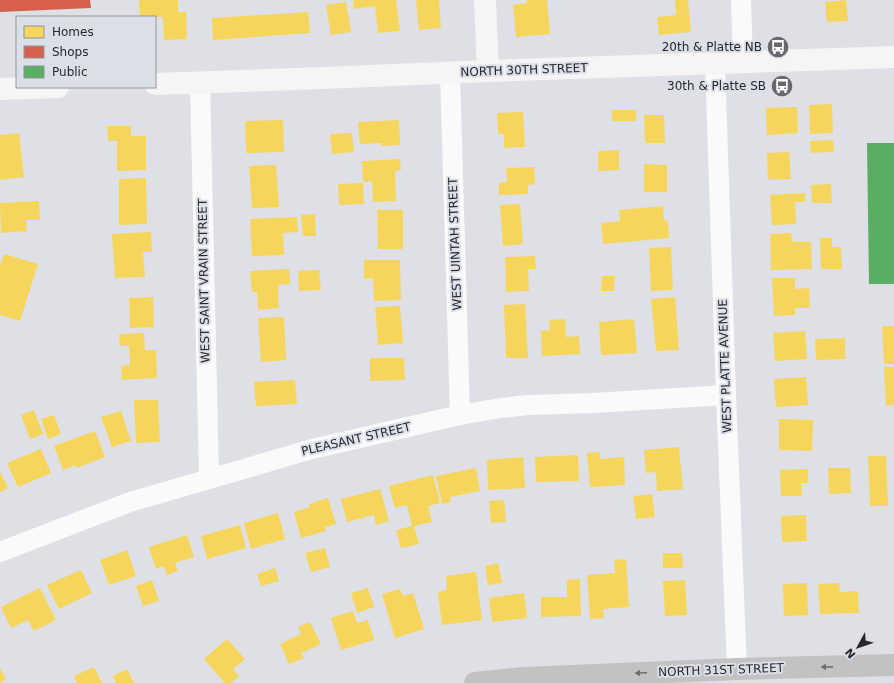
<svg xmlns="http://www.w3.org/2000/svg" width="894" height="683" viewBox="0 0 894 683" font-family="'DejaVu Sans',sans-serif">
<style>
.homes{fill:#f6d55c}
.shops{fill:#d6604d}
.public{fill:#5aae61}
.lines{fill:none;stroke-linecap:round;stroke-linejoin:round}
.street{stroke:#fafafb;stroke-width:20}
.secondary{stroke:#f6f4f4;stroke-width:22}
.primary{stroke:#c3c1c1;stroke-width:22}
.oneway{fill:#6d6d6f}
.labels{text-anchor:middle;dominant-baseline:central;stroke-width:4;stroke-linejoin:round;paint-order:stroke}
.poi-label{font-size:12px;fill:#27282c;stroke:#dbdfe8;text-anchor:end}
.street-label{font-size:12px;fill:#27282c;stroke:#dbdfe8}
</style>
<rect width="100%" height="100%" fill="#dee0e5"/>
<g class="homes">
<path d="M 139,0 L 178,0 L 178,12 L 186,12 L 187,39 L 164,40 L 163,17 L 140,17 Z"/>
<path d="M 353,0 L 396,0 L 400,31 L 378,33 L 375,6 L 354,9 Z"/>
<path d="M 416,0 L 439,0 L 441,28 L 419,30 Z"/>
<path d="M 527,0 L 547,0 L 550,34 L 516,37 L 513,5 L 527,3 Z"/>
<path d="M 675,0 L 688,0 L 691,32 L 659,35 L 657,17 L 676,15 Z"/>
<path d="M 846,0 L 848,21 L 827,22 L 825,2 Z"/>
<path d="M 346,2 L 351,32 L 331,35 L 326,5 Z"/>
<path d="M 308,12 L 310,33 L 213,40 L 212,18 Z"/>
<path d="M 832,104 L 833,133 L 810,134 L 809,105 Z"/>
<path d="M 797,107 L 798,133 L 767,135 L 766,108 Z"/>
<rect x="612" y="110" width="24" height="11"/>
<path d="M 523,112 L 525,147 L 504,148 L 504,134 L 498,134 L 497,113 Z"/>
<path d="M 644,115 L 664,115 L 665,143 L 645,143 Z"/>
<path d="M 283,120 L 284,152 L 246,153 L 245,121 Z"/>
<path d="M 399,120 L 400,145 L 382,146 L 381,143 L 360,144 L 358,122 Z"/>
<path d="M 107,126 L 131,126 L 131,136 L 146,136 L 146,170 L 117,171 L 117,141 L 108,141 Z"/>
<path d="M 19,133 L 24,177 L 0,180 L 0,135 Z"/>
<path d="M 352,133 L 354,152 L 332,154 L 330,134 Z"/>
<path d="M 833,140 L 834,152 L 811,153 L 810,141 Z"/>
<path d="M 619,150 L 619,170 L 598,171 L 598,151 Z"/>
<path d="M 789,152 L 791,179 L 768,180 L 767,153 Z"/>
<path d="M 400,159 L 401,170 L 395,171 L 396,201 L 373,202 L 372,181 L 363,182 L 362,161 Z"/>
<path d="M 644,164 L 667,165 L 667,192 L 644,192 Z"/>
<path d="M 276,165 L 279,207 L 252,208 L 249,166 Z"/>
<path d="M 534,167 L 535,184 L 528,185 L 528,194 L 499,195 L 499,183 L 507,182 L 506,168 Z"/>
<path d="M 146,178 L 147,224 L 119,225 L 119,179 Z"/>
<path d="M 363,183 L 364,204 L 339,205 L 338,184 Z"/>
<path d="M 831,184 L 832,203 L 812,203 L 811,185 Z"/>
<path d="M 805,193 L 805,202 L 795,202 L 796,224 L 772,225 L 770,195 Z"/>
<path d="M 39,201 L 40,220 L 26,220 L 27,231 L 1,233 L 0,203 Z"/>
<path d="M 520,204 L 523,244 L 503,246 L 500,205 Z"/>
<path d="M 663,206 L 664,221 L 668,220 L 669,238 L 603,244 L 601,223 L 620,221 L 619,210 Z"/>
<path d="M 377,210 L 403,210 L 403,249 L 378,249 Z"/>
<path d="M 315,214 L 316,236 L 303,236 L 301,215 Z"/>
<path d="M 297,217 L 298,232 L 283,233 L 284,255 L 252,256 L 250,219 Z"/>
<path d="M 151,232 L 152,252 L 143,252 L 145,277 L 115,278 L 112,234 Z"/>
<path d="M 791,233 L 792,242 L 811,242 L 812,269 L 771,270 L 770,234 Z"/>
<path d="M 820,238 L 832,238 L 832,247 L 841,247 L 842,269 L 821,269 Z"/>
<path d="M 671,247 L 673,290 L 651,291 L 649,248 Z"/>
<path d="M 4,254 L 38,264 L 20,321 L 0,315 L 0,266 Z"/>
<path d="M 535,256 L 536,269 L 528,269 L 529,291 L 506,292 L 505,257 Z"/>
<path d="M 364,260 L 400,260 L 401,300 L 374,301 L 373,278 L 364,279 Z"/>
<path d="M 289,269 L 290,284 L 278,285 L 279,308 L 258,310 L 257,292 L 252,292 L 250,271 Z"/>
<path d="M 319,270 L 321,290 L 299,291 L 298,271 Z"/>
<path d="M 602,276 L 615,276 L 614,291 L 601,291 Z"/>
<path d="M 772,278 L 795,278 L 795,289 L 809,288 L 810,308 L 795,308 L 795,315 L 774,316 Z"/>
<path d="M 153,297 L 154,327 L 130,328 L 129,298 Z"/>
<path d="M 675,297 L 679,350 L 656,351 L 651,299 Z"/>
<path d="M 525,304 L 528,358 L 506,358 L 504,305 Z"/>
<path d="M 400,306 L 403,343 L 378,345 L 375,307 Z"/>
<path d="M 284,317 L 286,360 L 261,362 L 258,318 Z"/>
<path d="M 565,319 L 566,337 L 579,336 L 580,354 L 542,356 L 541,331 L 550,330 L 549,320 Z"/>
<path d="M 634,319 L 637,353 L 601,355 L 599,322 Z"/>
<path d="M 882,326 L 894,326 L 894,364 L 884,364 Z"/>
<path d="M 805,331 L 807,359 L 775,361 L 773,333 Z"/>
<path d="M 144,333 L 145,350 L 156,350 L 157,378 L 122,380 L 121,366 L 130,365 L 129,346 L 120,346 L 119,334 Z"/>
<path d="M 845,338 L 845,359 L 816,360 L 815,339 Z"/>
<path d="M 370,358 L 404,358 L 405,380 L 370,381 Z"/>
<path d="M 884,367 L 894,367 L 894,405 L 886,406 Z"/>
<path d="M 806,377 L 808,405 L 776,407 L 774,379 Z"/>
<path d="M 295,380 L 297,404 L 256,406 L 254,382 Z"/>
<path d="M 134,400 L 158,400 L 160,442 L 136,443 Z"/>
<path d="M 34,410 L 43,434 L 30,439 L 21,415 Z"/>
<path d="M 121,411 L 131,441 L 112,447 L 101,417 Z"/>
<path d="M 54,415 L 61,434 L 48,439 L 41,419 Z"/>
<path d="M 779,419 L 813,420 L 812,451 L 779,450 Z"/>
<path d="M 95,431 L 105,457 L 77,468 L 76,465 L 63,470 L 54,446 Z"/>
<path d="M 679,447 L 683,489 L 657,491 L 656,472 L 646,473 L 644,450 Z"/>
<path d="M 41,449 L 51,473 L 18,487 L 7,463 Z"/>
<path d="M 600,452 L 600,459 L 624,457 L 625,485 L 590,487 L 587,453 Z"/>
<path d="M 578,455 L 579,481 L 536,482 L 535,457 Z"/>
<path d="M 868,456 L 886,456 L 888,506 L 870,506 Z"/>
<path d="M 523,457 L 525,488 L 488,490 L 487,460 Z"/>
<path d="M 476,468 L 480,491 L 450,497 L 451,502 L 442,504 L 436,476 Z"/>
<path d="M 828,468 L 850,468 L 851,493 L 829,494 Z"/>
<path d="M 808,469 L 808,483 L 801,483 L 802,496 L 781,496 L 780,470 Z"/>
<path d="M 0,472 L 8,488 L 0,492 Z"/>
<path d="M 433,475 L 440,503 L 428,506 L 432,522 L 414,526 L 419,544 L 401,548 L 396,530 L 412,526 L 407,505 L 395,508 L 389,486 Z"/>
<path d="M 380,489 L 389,521 L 376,525 L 374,515 L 347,522 L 341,499 Z"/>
<path d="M 652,494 L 655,517 L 636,519 L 633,496 Z"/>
<path d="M 328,498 L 336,524 L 325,527 L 326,531 L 301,538 L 294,512 L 310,507 L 309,504 Z"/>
<path d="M 504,500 L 506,522 L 491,523 L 489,501 Z"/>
<path d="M 278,513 L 285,539 L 251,549 L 244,523 Z"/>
<path d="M 806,515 L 807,541 L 782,542 L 781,516 Z"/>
<path d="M 240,525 L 246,548 L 207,559 L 201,536 Z"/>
<path d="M 187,535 L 194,557 L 175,563 L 178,571 L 167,575 L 164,566 L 156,569 L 149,547 Z"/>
<path d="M 325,548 L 330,567 L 311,572 L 305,553 Z"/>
<path d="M 127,550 L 136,576 L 109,585 L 100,560 Z"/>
<path d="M 663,553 L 682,553 L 683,568 L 663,568 Z"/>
<path d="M 626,559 L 629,607 L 603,609 L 604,618 L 590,619 L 587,575 L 615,573 L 614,560 Z"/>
<path d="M 498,563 L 502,583 L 488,585 L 485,566 Z"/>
<path d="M 275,568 L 279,581 L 261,586 L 257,574 Z"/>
<path d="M 81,570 L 92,593 L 59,609 L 47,585 Z"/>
<path d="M 476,572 L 482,620 L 442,625 L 438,592 L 447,590 L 446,576 Z"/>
<path d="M 580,579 L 581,616 L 541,617 L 541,597 L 567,597 L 567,580 Z"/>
<path d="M 152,580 L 159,601 L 143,606 L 136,586 Z"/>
<path d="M 685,580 L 687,615 L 665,616 L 663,581 Z"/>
<path d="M 807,583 L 808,615 L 784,616 L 783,584 Z"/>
<path d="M 839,583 L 840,592 L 858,591 L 859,613 L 820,614 L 818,584 Z"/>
<path d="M 40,588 L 56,620 L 34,631 L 28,620 L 11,628 L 1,607 Z"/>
<path d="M 368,588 L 374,607 L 357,613 L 351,593 Z"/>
<path d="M 400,589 L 403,596 L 413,593 L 424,629 L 395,638 L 382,594 Z"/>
<path d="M 524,593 L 527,618 L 492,622 L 489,598 Z"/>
<path d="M 353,611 L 357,623 L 368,620 L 374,640 L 341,650 L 331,618 Z"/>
<path d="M 310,622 L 321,644 L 301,653 L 304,658 L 289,664 L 280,644 L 301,634 L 298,627 Z"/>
<path d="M 227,639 L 245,659 L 233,669 L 239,676 L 231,683 L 225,683 L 204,659 Z"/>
<path d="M 94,667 L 102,683 L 77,683 L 74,676 Z"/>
<path d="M 0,668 L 6,679 L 0,683 Z"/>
<path d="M 127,669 L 134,683 L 116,683 L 113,676 Z"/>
</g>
<path class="shops" d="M 0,0 L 90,0 L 91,8 L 0,12 Z"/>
<path class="public" d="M 867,143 L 894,143 L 894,284 L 869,284 Z"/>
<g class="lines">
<g class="street">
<path d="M 741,0 L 743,63"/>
<path d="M 715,63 L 726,395 L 737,669"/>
<path d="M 450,73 L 460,415"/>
<path d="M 200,83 L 209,478"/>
<path d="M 0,552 L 130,502 L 312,449 L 460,415 L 500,408 L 529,405 L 593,403 L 726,395"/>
</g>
<g class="secondary">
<path d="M 485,0 L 488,71"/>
<path d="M 155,84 L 323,78 L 488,71 L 894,57"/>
<path d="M 0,89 L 58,87"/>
</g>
<path class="primary" d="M 475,683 L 524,678 L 737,669 L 894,665"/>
</g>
<defs><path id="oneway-solid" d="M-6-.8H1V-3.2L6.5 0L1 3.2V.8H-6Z"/></defs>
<g class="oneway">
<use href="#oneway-solid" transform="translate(827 667) rotate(179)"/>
<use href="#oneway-solid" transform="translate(641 673) rotate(178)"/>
</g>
<defs>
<g id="bus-disc" transform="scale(1.15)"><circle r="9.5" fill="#67686d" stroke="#dbdfe8"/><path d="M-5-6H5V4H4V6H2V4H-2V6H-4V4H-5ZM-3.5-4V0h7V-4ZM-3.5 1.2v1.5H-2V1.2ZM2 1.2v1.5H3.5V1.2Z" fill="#fff"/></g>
</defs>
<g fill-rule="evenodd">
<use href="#bus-disc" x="778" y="47"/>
<use href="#bus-disc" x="782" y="86"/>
</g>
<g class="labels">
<g class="poi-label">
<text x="762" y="47">20th &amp; Platte NB</text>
<text x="766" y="86">30th &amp; Platte SB</text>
</g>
<g class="street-label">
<text transform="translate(524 70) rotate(-2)">NORTH 30TH STREET</text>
<text transform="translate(455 244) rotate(-92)">WEST UINTAH STREET</text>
<text transform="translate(204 281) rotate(-91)">WEST SAINT VRAIN STREET</text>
<text transform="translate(725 366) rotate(-92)">WEST PLATTE AVENUE</text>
<text transform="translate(356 439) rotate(-13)">PLEASANT STREET</text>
<text transform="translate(721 670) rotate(-2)">NORTH 31ST STREET</text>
</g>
</g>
<rect x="16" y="16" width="140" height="72" fill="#dbdfe8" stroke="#93969d"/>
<rect x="24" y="26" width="20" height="12" fill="#f6d55c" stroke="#93969d"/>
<text x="52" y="36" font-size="12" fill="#27282c">Homes</text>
<rect x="24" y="46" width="20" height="12" fill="#d6604d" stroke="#93969d"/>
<text x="52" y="56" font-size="12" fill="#27282c">Shops</text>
<rect x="24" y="66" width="20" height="12" fill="#5aae61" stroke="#93969d"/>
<text x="52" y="76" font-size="12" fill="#27282c">Public</text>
<g transform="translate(858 647) rotate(230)" stroke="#dbdfe8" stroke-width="3" paint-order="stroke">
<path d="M0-3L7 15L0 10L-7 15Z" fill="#27282c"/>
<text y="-6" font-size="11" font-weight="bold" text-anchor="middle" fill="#27282c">N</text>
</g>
</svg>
